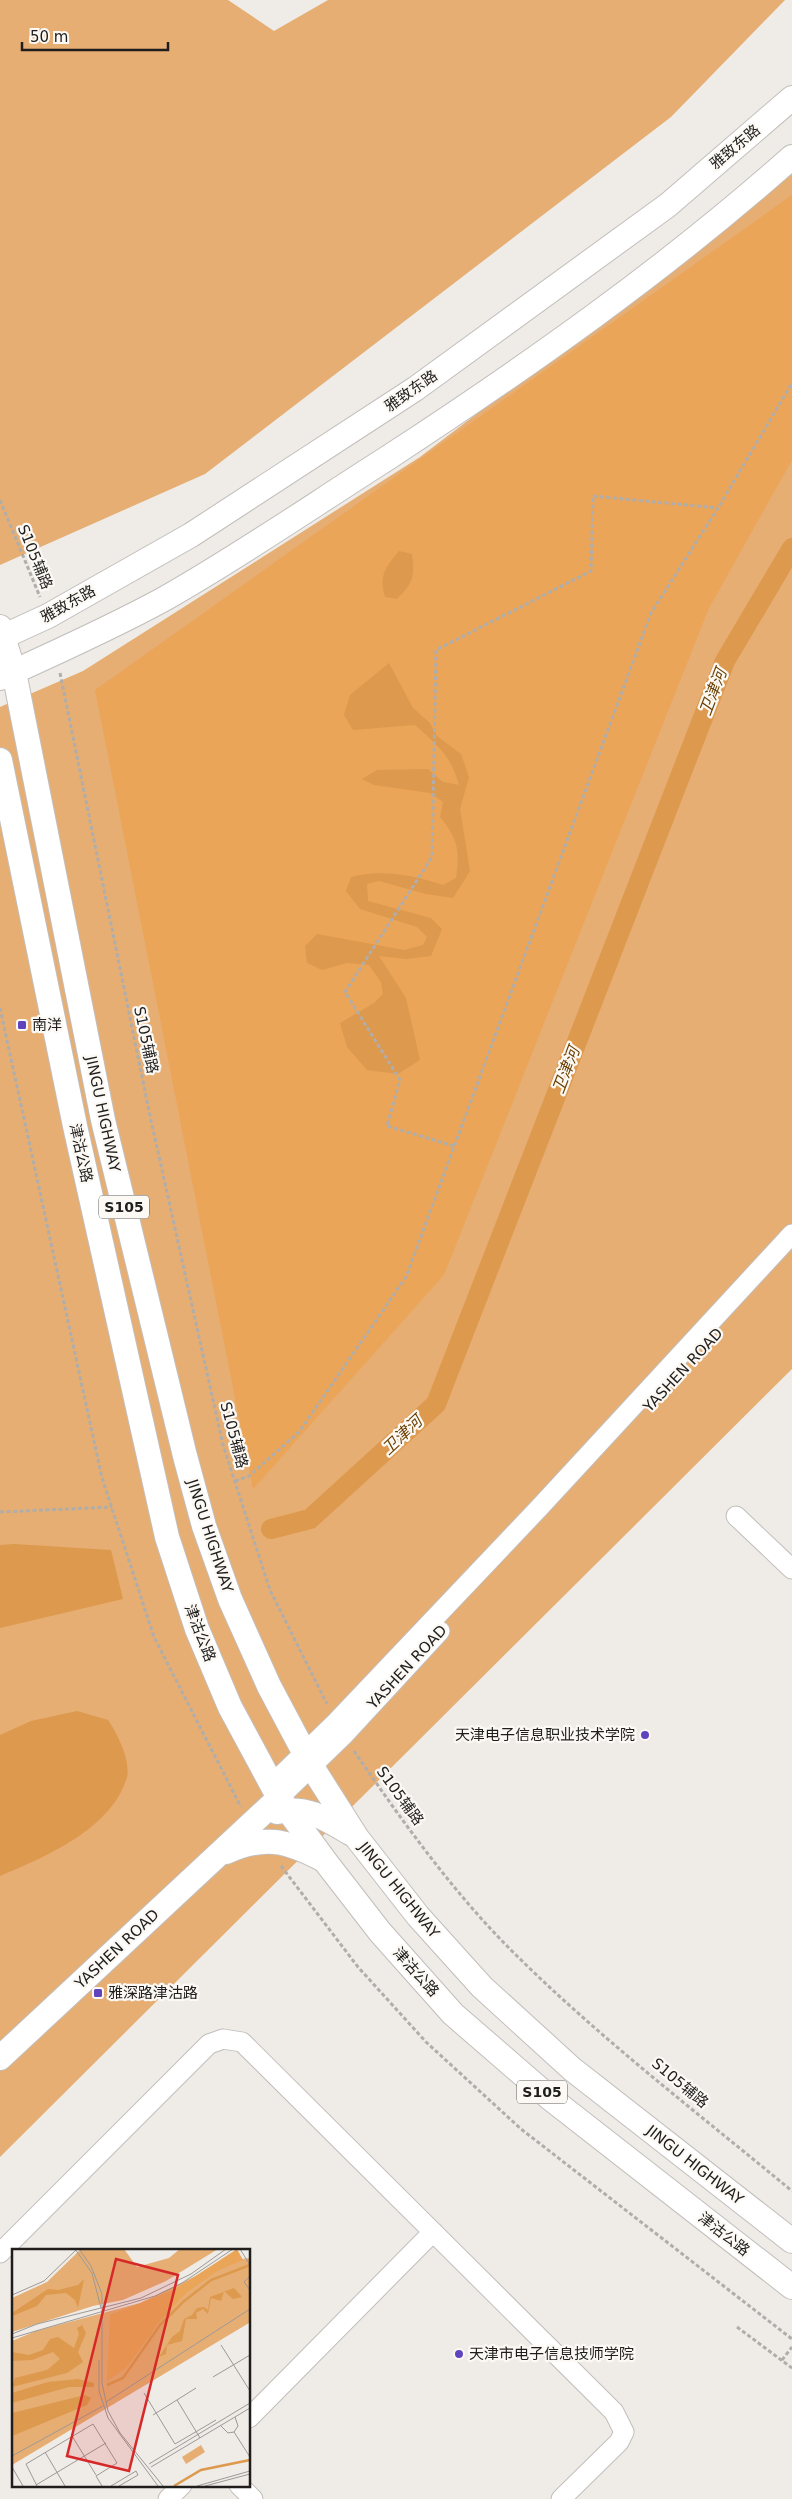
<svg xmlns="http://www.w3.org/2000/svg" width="792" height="2499" viewBox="0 0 792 2499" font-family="'DejaVu Sans','Noto Sans SC',sans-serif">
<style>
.green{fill:#e6ae73}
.forest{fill:#eaa559}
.water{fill:#dd994d}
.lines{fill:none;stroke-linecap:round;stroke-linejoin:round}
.canal{stroke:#dd994d;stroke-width:20}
.minor-casing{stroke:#c2bebb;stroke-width:21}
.major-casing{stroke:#c2bebb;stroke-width:26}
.path{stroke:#b0adaa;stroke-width:3;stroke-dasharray:4 2.5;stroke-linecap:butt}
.minor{stroke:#fff;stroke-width:19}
.major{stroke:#fff;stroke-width:24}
.poi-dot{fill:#5f44bd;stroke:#fcf9f5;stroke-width:2}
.labels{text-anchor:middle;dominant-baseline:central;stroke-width:4.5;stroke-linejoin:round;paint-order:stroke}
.shield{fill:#fcf9f5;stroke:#61605e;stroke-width:1}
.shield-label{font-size:14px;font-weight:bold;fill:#1f1e1d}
.street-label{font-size:15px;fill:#1f1e1d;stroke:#fcf9f5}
.poi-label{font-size:15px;fill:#1f1e1d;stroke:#fcf9f5;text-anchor:start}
.water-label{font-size:16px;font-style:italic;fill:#6b3f00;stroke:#fcf9f5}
.inset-river{fill:none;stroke:#dd994d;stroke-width:2.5}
.inset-road{fill:none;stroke:#9c9996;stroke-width:1}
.view{fill:#d62828;fill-opacity:0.15;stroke:#d62828;stroke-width:2.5}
.inset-edge{fill:none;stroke:#1f1e1d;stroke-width:2.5}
</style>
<rect width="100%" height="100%" fill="#efebe7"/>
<g class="green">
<path d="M 0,0 L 228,0 L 274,31 L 328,0 L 785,0 L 671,117 L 205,474 L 0,565 Z"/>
<path d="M 792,174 L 792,1369 L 0,2157 L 0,707 L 83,671 L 420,457 Z"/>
</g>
<path class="forest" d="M 792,195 L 792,460 L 709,608 L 444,1275 L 253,1489 L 95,690 Z"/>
<g class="water">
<path d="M 399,551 L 412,554 C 415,577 413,583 397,599 L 385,597 C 379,575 385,568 399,551 Z"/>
<path d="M 389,663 L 413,708 L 430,723 L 437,736 L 461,754 L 469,777 L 460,809 L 470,871 L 453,898 L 426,894 L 379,881 L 367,884 L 368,901 L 431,918 L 442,929 L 431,956 L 406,959 L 379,956 L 406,998 L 420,1060 L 398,1074 L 367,1070 L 347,1047 L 340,1023 L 374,1003 L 383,994 L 381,982 L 369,965 L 347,963 L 322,970 L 307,963 L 305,946 L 317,934 L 404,950 L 423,945 L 427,937 L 417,927 L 360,909 L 346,891 L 351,877 C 383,869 412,875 443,885 L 456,878 C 460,850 458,839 440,817 L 443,802 L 430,793 L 374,785 L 362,779 L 377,770 L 428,769 L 443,782 L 459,785 C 451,755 437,745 415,725 L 353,730 L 344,715 L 350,695 Z"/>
<path d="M 14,1544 L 111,1550 L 123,1599 L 0,1628 L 0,1545 Z"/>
<path d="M 77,1711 L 108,1720 C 117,1733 131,1761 127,1777 C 112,1829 45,1857 0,1876 L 0,1735 L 31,1721 Z"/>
</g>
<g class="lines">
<path class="canal" d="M 271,1529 L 310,1519 L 436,1404 L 725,661 L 792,548"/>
<g class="minor-casing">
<g id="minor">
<path d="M 736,1516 L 792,1569"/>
<path d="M 272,1784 L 336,1722 L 539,1508 L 792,1234"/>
<path d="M 279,1798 L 343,1736 L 440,1631"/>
<path d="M 0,2253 L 209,2044 L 223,2039 L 242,2042 L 614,2412 L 624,2432 L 619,2442 L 561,2499"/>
<path d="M 249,2418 L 433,2232"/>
<path d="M 239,2485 L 253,2499"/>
<path d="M 168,2499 L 182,2485"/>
</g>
</g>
<g class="major-casing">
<g id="major">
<path d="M 0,627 L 14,672 L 103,1120 L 185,1456 L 204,1526 L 230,1599 L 269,1686 L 312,1767 L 357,1838 L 418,1916 L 482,1987 L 572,2069 L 792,2241"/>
<path d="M 0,638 L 48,616 L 191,535 L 415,389 L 668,205 L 792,98"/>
<path d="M 0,678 C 55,653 111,628 164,599 C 240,556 312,506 386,459 C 527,367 666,269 792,157"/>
<path d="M 0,760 L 75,1126 L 167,1537 L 197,1629 L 230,1707 L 279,1798 L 325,1861 L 380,1932 L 453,2014 L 550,2098 L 792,2287"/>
<path d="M 277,1812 C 307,1806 325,1818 350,1833"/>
<path d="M 226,1852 C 264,1835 286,1840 322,1859"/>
<path d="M 0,2058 L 279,1798"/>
</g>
</g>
<g class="path">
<path d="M 0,500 L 40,597"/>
<path d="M 60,673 L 149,1111 L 223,1445 L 270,1590 L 327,1704"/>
<path d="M 0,1008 L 102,1478 L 154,1637 L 241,1807"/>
<path d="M 454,1146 L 387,1126 L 400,1080 L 345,992 L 432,857 L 436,650 L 591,571 L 593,496 L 718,508"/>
<path d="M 235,1481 L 249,1476 L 299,1432 L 406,1277 L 651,613 L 718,508 L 792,383"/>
<path d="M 0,1512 L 112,1507"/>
<path d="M 354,1751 C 403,1822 454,1894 516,1955 C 602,2040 699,2114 792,2191"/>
<path d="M 281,1866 L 358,1967 L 426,2042 L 521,2129 L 792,2339"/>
<path d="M 737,2327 L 792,2368"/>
<path d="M 782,2360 L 792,2347"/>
</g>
<use href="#minor" class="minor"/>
<use href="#major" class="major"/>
</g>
<g class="poi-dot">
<rect x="17" y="1020" width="10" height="10" rx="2.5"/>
<circle cx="645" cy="1735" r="5"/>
<rect x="93" y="1988" width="10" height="10" rx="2.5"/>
<circle cx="459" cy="2354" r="5"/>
</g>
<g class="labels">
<g class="shield">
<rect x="99" y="1195.5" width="50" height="23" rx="4"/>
<rect x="517" y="2080.5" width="50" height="23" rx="4"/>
</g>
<g class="shield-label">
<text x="124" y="1207">S105</text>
<text x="542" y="2092">S105</text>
</g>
<g class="street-label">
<text transform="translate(735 147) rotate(-40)">雅致东路</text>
<text transform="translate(411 391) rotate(-35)">雅致东路</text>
<text transform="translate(35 557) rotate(68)">S105辅路</text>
<text transform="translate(68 604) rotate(-29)">雅致东路</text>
<text transform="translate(146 1040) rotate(78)">S105辅路</text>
<text transform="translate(103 1114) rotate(78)">JINGU HIGHWAY</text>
<text transform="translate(81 1153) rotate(78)">津沽公路</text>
<text transform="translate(683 1370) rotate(-47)">YASHEN ROAD</text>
<text transform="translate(234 1435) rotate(75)">S105辅路</text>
<text transform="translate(210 1536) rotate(72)">JINGU HIGHWAY</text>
<text transform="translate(200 1633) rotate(69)">津沽公路</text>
<text transform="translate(407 1667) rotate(-47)">YASHEN ROAD</text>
<text transform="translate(400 1796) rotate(54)">S105辅路</text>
<text transform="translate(399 1890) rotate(51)">JINGU HIGHWAY</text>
<text transform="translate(117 1949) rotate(-43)">YASHEN ROAD</text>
<text transform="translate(416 1972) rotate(48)">津沽公路</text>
<text transform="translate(680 2083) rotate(40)">S105辅路</text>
<text transform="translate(695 2165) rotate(38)">JINGU HIGHWAY</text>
<text transform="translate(724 2234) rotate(38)">津沽公路</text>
</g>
<g class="poi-label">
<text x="32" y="1025">南洋</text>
<text x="635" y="1735" text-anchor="end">天津电子信息职业技术学院</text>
<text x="108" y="1993">雅深路津沽路</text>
<text x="469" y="2354">天津市电子信息技师学院</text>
</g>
<g class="water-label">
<text transform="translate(713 692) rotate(-69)">卫津河</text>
<text transform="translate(566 1070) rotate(-69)">卫津河</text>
<text transform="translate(402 1435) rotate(-43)">卫津河</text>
</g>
</g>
<g transform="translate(12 2249)">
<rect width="238" height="238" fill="#efebe7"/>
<path d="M 69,0 L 112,0 L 125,18 L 157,9 L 168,0 L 206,0 L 154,32 L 111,51 L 81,57 L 0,83 L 0,49 L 35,33 ZM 237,9 L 237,74 L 0,216 L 0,92 L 24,82 L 128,54 L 215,12 ZM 189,196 L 193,203 L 174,215 L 170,208 Z" fill="#e6ae73"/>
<path d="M 225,0 L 231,11 L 205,22 L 173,45 L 148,72 L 114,119 L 95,132 L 98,66 L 162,41 Z" fill="#eaa559"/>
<path d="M 72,30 L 66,59 L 63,51 L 54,44 L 34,46 L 25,57 L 0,67 L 0,64 L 36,40 L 46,41 L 66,36 ZM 222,39 L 230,48 L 221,50 L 212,42 L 209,52 L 199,49 L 196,65 L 191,60 L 184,64 L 185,70 L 174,70 L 170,92 L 155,96 L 154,105 L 147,108 L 160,88 L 168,82 L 172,70 L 180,66 L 185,59 L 192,58 L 196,61 L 198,48 ZM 70,76 L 74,84 L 66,103 L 71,113 L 55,124 L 0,138 L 3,129 L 35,121 L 48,110 L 41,103 L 20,111 L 0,112 L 0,103 L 17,106 L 31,101 L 38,90 L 46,88 L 62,99 L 67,85 L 65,79 ZM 66,130 L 82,134 L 82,138 L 57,138 L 0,154 L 0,144 L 36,133 ZM 73,146 L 79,149 L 75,156 L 0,187 L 0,164 Z" fill="#dd994d"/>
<path class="inset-river" d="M 95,136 L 111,129 L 148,76 L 171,53 L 199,31 L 238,16M 162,237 L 189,221 L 238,211"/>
<path class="inset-road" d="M 63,0 L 80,24 L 89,59M 67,0 L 79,17 L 90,45 L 90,134 L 96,162 L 108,184 L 151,237M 228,0 L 238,16M 238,27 L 232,33 L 238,41M 0,46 L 32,32 L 64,1M 0,85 L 25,75 L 129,49 L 179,25 L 214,0M 0,89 L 143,47 L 170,34 L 221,0M 209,96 L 238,142M 87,111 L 87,142 L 96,169 L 146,237M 201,128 L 238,106M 132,144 L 163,195 L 204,171M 165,151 L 188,189M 94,153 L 238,60M 141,166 L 184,139M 208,176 L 216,184 L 222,183M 222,183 L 238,208M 222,183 L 226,177 L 223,168M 60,187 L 84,226M 33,203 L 53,237M 0,207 L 91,157M 137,215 L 238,154M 0,218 L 11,237M 139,218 L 238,159M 24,236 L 94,194M 25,237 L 14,215 L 81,175 L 105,214 L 84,227 L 90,237M 99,237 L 124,222 L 126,226M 107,237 L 126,226M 185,237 L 238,222M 193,237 L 238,225"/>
<path class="view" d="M 104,10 L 166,26 L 117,222 L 55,207 Z"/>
<rect width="238" height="238" class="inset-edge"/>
</g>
<path d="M22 42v8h146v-8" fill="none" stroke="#1f1e1d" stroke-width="2.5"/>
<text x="30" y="42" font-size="15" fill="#1f1e1d" stroke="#fcf9f5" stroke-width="4" paint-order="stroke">50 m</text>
</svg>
